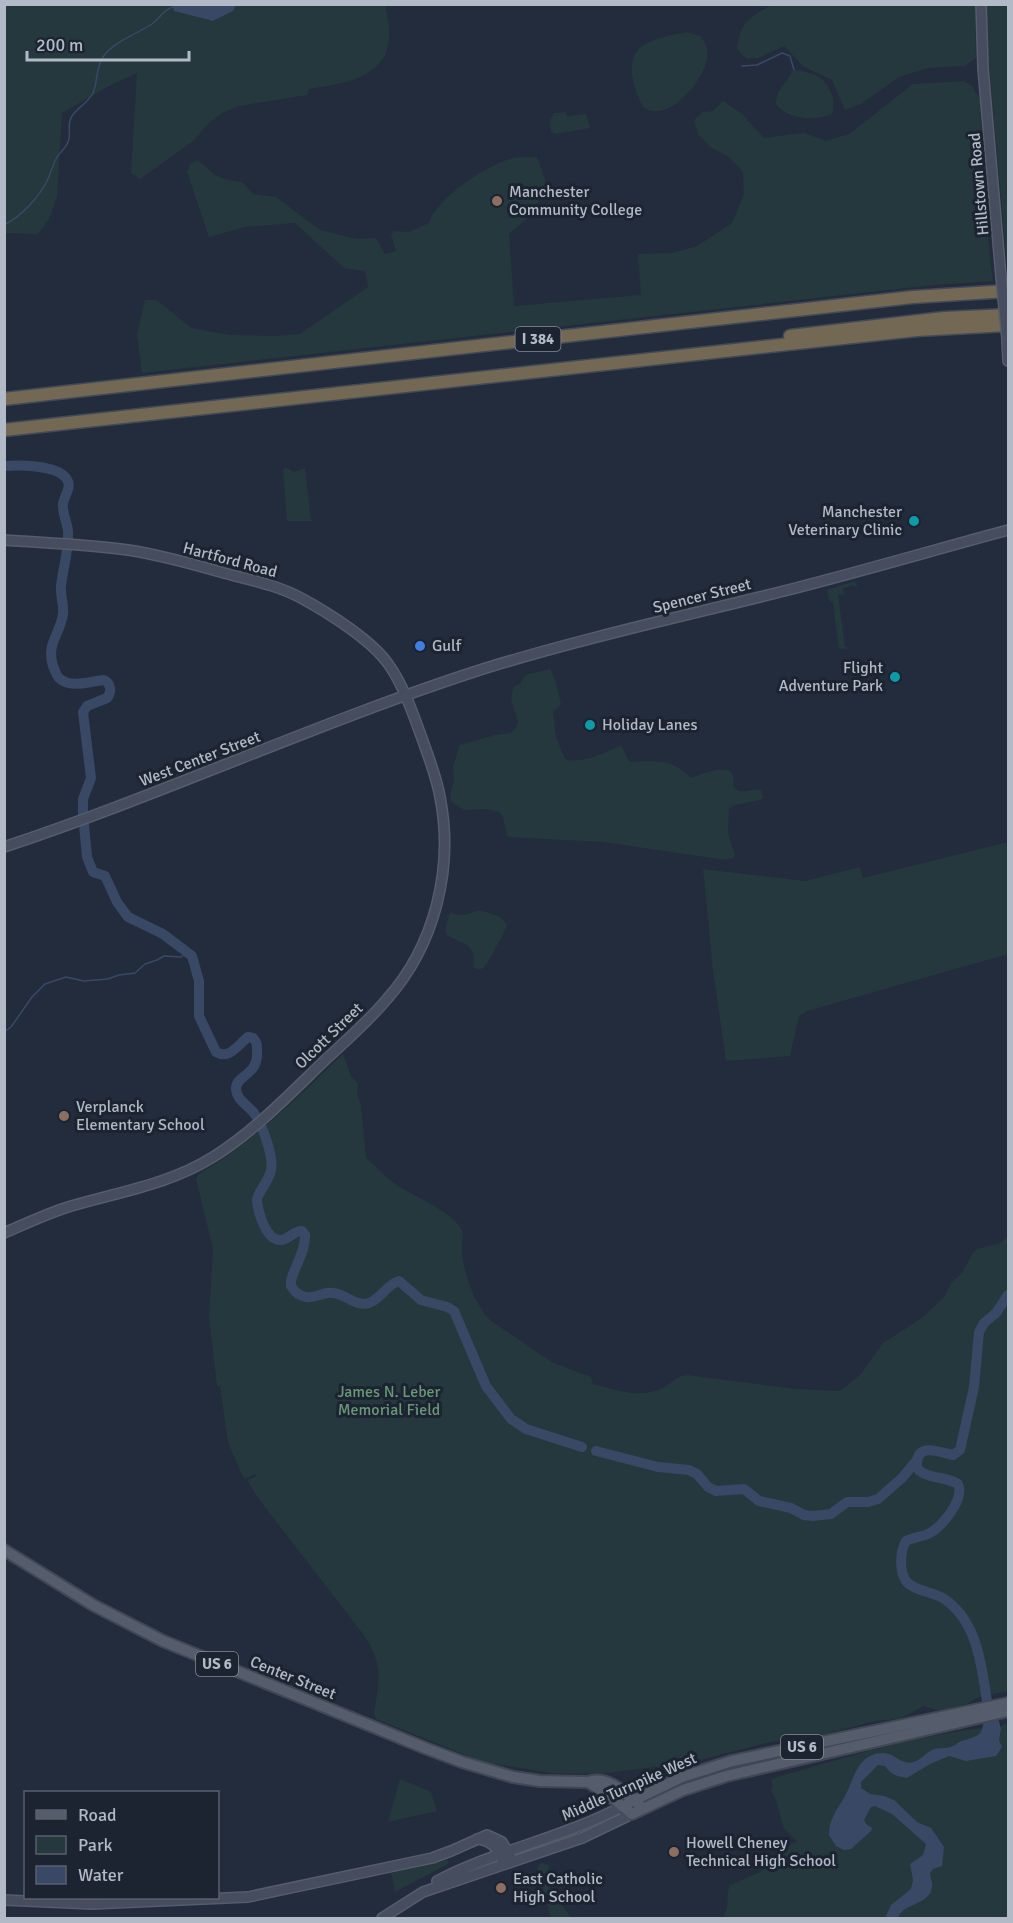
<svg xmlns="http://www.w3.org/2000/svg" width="1013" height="1923" viewBox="0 0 1013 1923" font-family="Signika,sans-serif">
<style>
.green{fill:#25383d}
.water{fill:#394865}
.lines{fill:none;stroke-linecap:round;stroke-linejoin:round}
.stream{stroke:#394865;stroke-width:1.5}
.river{stroke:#394865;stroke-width:10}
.secondary-casing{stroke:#555c6a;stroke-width:12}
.primary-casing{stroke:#404755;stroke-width:14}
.highway-casing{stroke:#424957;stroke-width:15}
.secondary{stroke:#454d5f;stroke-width:9}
.primary{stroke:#555d6c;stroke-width:10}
.highway{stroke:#726854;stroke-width:12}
.secondary-bridge-casing{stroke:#555c6a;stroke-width:12;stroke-linecap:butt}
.secondary-bridge{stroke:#454d5f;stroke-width:9}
.education-dot{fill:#8d6e63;stroke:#1c2331;stroke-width:2}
.culture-dot{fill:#0f9aa8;stroke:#1c2331;stroke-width:2}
.shop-dot{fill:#3f7fe0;stroke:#1c2331;stroke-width:2}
.labels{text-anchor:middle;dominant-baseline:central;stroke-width:6;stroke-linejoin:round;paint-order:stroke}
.shield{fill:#1c2331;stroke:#858c9a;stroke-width:1.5}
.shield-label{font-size:15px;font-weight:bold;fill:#b2b9c7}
.street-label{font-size:16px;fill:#b2b9c7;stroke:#1c2331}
.poi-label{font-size:16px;fill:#b2b9c7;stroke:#1c2331;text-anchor:start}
.park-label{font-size:16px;fill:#6a9877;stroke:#1c2331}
</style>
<rect width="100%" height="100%" fill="#232c3c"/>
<g class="green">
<path d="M 774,4 L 975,5 L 976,58 L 965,66 L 927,68 L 899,77 L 861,104 L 845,110 L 832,80 L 804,67 L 784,46 L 759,58 L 746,58 L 737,49 C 739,23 751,16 774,4 Z"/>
<path d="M 4,5 L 172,5 L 174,11 L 213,21 L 233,11 L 236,5 L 385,5 C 387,15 390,27 389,38 C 387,79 340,84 309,89 L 307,95 L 239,106 L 222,113 L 208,124 L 193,141 L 140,179 L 131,173 L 137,73 L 109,86 L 62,113 L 57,197 L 49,219 L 38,234 L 5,233 Z"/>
<path d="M 984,5 L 1008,5 L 1008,273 L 1007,266 Z"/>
<path d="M 686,32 L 701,36 C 703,40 706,45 707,49 C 711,73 677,115 652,111 C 649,111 646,108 643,107 C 635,91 624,62 640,48 C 649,39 674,35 686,32 Z"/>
<path d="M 798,70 C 804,72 811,73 817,76 C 828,81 838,102 832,114 C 816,121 786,120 776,104 C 776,89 787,84 792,71 Z"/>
<path d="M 964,81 L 972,86 L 980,100 L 983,193 L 993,281 L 934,285 L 142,373 L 137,334 L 145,300 L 157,300 L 191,328 L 230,335 L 275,336 L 300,334 L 368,287 L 365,271 L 344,268 L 295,223 L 244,227 L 209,237 L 187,172 L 190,164 L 198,160 L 215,175 L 229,180 L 242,182 L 253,194 L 276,197 L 320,230 L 356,239 L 376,238 L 385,254 L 396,251 L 391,235 L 394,231 L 409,232 L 429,223 C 437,197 484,168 509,159 C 517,156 528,158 537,157 L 547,185 L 532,214 L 509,234 L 514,306 L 641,295 L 638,254 L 673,253 L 697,246 L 732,223 L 744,194 L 743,172 L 729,157 L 710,147 L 698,134 L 694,120 L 703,112 L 713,111 L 723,101 L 742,114 L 764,138 L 804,133 L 826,141 L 849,134 L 913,84 Z"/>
<path d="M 566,112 L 567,116 L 586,114 L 590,128 L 555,134 L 551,131 L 550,120 L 554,113 Z"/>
<path d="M 286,468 L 294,472 L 305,468 L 311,521 L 287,521 L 283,469 Z"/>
<path d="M 855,581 L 858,589 L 854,585 L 843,588 L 844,594 L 838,595 L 845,647 L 850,648 L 839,649 L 833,602 L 830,602 L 827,590 Z"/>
<path d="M 550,669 L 555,679 L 561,704 L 553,712 L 556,737 L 565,759 C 574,762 590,759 599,755 C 608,752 613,748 622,746 L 628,760 L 631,762 C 657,760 672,759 691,778 C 699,776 729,761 733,776 C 734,779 733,782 733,786 L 738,791 C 746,793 754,788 761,790 L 763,798 L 760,800 L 735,805 L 729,809 L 728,834 L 735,855 L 733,858 L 726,860 L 603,842 L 510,837 L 507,836 L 503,817 L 499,812 L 485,809 L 464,810 L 452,802 L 450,795 L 454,781 L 453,766 L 460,745 L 495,735 L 511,733 L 516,728 L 518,721 L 511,700 L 513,687 L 520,684 L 525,675 Z"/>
<path d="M 1008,842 L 1008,954 L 807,1011 L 799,1016 L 790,1056 L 726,1061 L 713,970 L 703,869 L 805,881 L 860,867 L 863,878 Z"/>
<path d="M 480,910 L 500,917 L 507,925 C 506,929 487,966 483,968 C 479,970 479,969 474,968 C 472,963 475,959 473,953 C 470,944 456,940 448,936 L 445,930 L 450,912 C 465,918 465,914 480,910 Z"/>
<path d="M 343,1054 L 351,1076 L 358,1084 L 357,1094 L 361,1104 L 366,1158 C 377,1167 386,1178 398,1186 C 414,1196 454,1213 462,1230 C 464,1236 462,1242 462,1248 C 462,1271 474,1303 490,1320 L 553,1363 L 591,1377 L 593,1384 C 617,1390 638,1399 663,1388 C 672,1383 676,1376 687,1375 L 795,1389 L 838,1391 L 844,1388 L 861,1374 L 883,1343 L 922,1318 L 945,1296 L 951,1283 L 962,1273 L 972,1254 L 977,1249 L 998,1244 L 1008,1237 L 1008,1691 L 976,1698 L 969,1703 L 947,1710 L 937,1710 L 924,1706 L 898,1719 L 875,1721 L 825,1734 L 770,1742 L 688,1763 L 598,1774 L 551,1773 L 483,1762 L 376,1719 L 374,1714 C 379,1680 384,1664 363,1634 L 258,1498 L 247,1480 L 256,1477 L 255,1474 L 247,1478 L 243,1477 L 228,1443 L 220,1386 L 217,1386 L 209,1317 L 213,1249 L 196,1179 L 199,1174 C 253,1142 297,1098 343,1054 Z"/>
<path d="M 1004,1724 L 1008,1724 L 1008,1918 L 723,1918 C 731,1903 725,1897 730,1885 L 758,1873 L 780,1858 L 791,1844 L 797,1841 L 784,1829 L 776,1800 L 771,1790 L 773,1786 L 771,1779 C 847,1757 922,1733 1001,1726 Z"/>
<path d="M 400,1779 L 431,1792 L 437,1811 L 388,1822 Z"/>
<path d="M 448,1860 L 448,1864 L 395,1892 L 391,1873 Z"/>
<path d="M 542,1863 L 549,1865 L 547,1883 L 571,1918 L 551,1918 L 538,1870 L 538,1866 Z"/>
</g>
<g class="water">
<path d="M 172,5 L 172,4 L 236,5 L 233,11 L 213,21 L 174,11 Z"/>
<path d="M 997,1714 L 1001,1729 L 999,1740 L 1002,1747 L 996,1756 L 966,1761 L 949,1756 L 930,1764 L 907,1778 C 894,1775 893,1776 885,1766 L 878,1765 L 861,1782 L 861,1788 L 870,1794 L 884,1796 L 894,1800 L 917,1822 L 931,1828 L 944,1847 L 942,1866 L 933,1869 L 930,1873 C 930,1878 933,1883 932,1887 C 930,1905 903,1903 898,1918 L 885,1918 L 891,1905 L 911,1889 L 913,1880 L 910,1864 L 923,1855 L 926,1844 L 892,1814 L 875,1806 L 871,1807 L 864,1820 L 866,1824 L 872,1828 L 871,1831 L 851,1849 L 844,1850 L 836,1846 L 829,1835 C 829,1819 836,1811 844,1798 C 854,1781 856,1753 884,1753 C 894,1753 903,1766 914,1762 C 920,1760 926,1753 932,1750 C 938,1747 945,1749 950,1747 C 955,1746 958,1742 962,1741 C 978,1736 984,1736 983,1717 Z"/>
</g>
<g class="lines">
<g class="stream">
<path d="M 742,66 L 757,65 L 782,53 L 790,56 L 794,70"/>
<path d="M 4,225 C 22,216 40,196 48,179 C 51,172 53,164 57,157 C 60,152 66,148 68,142 C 72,133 66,125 72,116 C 78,107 88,103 93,93 C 98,82 95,70 103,57 C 114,41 137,34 152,24 C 162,17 161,11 173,7"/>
<path d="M 4,1032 L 11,1027 L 32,997 L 45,984 L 66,977 L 84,981 L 108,979 L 119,975 L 135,973 L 145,964 L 157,960 L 164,956 L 181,957 L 188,952"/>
</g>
<g class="river">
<path d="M 4,466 C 20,465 56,465 66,478 C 73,487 64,495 63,504 C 62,513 67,522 68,531 C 69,550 63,568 61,586 C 60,595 64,604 63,614 C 60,635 46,643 53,666 C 55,670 56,675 59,678 C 70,689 92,681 104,680 C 111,683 112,692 107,698 L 87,706 L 83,712 L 91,778 L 83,799 L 83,814 L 87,857 L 93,872 L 105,876 L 117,902 L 128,917 L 163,934 L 192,956 L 199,981 L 199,1016 L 216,1052 C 229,1060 238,1045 248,1037 L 253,1038 C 257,1042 257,1044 257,1050 C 259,1076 237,1074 236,1088 C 236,1100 248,1105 254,1113 C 262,1124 274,1157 271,1170 C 269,1181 260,1189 257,1199 C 257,1210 267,1247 285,1239 C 292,1236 294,1231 302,1231 L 305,1235 C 306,1254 289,1274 291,1286 C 294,1291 299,1296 306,1297 C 315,1299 324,1291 333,1293 C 346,1294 355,1307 369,1303 C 381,1299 387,1284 399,1281 L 421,1300 L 447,1307 L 454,1311 L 486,1386 L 511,1419 L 526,1429 L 582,1447"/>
<path d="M 596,1451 L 658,1467 L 689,1470 L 697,1474 L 708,1487 L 716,1491 L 744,1489 L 759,1501 L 791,1508 L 804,1515 L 813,1516 L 831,1514 L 847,1502 L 868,1502 L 878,1499 L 902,1478 L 917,1460"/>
<path d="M 989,1714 C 982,1674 981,1623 943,1598 C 933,1592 912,1590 906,1581 C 899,1571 900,1551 906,1541 C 913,1537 921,1537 928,1534 C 942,1527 965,1499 958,1484 C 946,1476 925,1479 917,1468 C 915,1441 938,1452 953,1455 L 960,1450 L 974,1387 L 979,1332 L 984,1323 L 996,1313 L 1008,1295"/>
</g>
<g class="secondary-casing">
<g id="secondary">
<path d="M 981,4 L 983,68 L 1001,277"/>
<path d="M 1007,339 L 1008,361"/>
<path d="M 4,540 C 46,543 87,544 128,550 C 160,555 193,564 224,573 C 250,580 277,585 301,598 C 327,612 372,640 389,665 C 405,688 414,717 424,744 C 430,761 437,779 440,797 C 454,868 435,945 387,999 C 367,1023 343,1043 321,1064 C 287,1097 253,1132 213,1157 C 168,1185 118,1192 68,1207 C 46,1214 25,1224 4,1233"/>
<path d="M 4,847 C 167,793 323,720 486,668 C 584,638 684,616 784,591 C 859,572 934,550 1008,530"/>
<path d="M 477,1839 C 490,1840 497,1847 502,1859"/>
<path d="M 437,1881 C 496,1850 563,1838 623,1806"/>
<path d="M 4,1900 L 92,1904 L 248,1897 L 432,1858 L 451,1851 L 487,1835 L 502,1842 L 513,1861"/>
<path d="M 382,1918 L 423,1892 L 582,1838 L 632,1814"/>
</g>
</g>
<g class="primary-casing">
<g id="primary">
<path d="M 4,1550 L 93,1605 L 163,1641 L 425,1748 L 462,1762 L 513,1777 L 540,1781 L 588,1782 C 609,1775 628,1796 643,1808"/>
<path d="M 588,1782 L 609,1795 L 632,1814 L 683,1790 L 726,1776 L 1008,1711"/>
<path d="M 628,1803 L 682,1777 L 732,1761 L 1008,1703"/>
</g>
</g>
<g class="highway-casing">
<g id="highway">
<path d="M 790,336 L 944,318 L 1008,315"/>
<path d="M 4,399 L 913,297 L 1008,291"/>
<path d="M 4,430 L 917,330 L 1008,325"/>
</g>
</g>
<use href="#secondary" class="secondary"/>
<use href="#primary" class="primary"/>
<use href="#highway" class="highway"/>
<g class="secondary-bridge-casing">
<path id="secondary-bridge" d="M 1001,277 L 1007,339"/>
</g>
<use href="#secondary-bridge" class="secondary-bridge"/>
</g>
<g class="education-dot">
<circle cx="497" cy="201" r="6"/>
<circle cx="64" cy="1116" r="6"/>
<circle cx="674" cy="1852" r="6"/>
<circle cx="501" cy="1888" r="6"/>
</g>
<g class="culture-dot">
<circle cx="914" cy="521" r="6"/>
<circle cx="895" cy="677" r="6"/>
<circle cx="590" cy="725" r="6"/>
</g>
<circle class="shop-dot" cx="420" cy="646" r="6"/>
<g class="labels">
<g class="shield">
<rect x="515.5" y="327" width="45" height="24" rx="4.5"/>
<rect x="196" y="1652" width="42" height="24" rx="4.5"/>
<rect x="781" y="1735" width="42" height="24" rx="4.5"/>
</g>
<g class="shield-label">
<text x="538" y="339">I 384</text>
<text x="217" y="1664">US 6</text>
<text x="802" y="1747">US 6</text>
</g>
<g class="street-label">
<text transform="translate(979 184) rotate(-95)">Hillstown Road</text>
<text transform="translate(230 560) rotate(15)">Hartford Road</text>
<text transform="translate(702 596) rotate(-14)">Spencer Street</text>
<text transform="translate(200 759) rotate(-21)">West Center Street</text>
<text transform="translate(329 1036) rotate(-44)">Olcott Street</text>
<text transform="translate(293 1678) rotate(22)">Center Street</text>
<text transform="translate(629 1787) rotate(-24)">Middle Turnpike West</text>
</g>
<g class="poi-label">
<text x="509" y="192">Manchester<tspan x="509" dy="18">Community College</tspan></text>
<text x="902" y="512" text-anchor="end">Manchester<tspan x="902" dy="18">Veterinary Clinic</tspan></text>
<text x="432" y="646">Gulf</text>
<text x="883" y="668" text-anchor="end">Flight<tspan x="883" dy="18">Adventure Park</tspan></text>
<text x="602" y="725">Holiday Lanes</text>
<text x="76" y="1107">Verplanck<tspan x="76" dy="18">Elementary School</tspan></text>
<text x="686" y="1843">Howell Cheney<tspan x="686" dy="18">Technical High School</tspan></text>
<text x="513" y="1879">East Catholic<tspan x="513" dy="18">High School</tspan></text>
</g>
<g class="park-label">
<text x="389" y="1392">James N. Leber<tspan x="389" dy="18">Memorial Field</tspan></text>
</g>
</g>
<rect width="1013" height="1923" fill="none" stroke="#b2b9c7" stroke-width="12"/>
<rect x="24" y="1791" width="195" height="108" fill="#1c2331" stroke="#585f6d" stroke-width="1.5"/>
<rect x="36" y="1810" width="30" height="9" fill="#555d6c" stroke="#585f6d" stroke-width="1.5"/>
<text x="78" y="1821" font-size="18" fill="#b2b9c7">Road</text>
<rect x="36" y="1836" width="30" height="18" fill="#25383d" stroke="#585f6d" stroke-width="1.5"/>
<text x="78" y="1851" font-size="18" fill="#b2b9c7">Park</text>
<rect x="36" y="1866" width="30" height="18" fill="#394865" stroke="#585f6d" stroke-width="1.5"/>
<text x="78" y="1881" font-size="18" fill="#b2b9c7">Water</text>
<path d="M27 51v9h162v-9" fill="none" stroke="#b2b9c7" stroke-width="3"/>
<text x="36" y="51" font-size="18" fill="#b2b9c7" stroke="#1c2331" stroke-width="4.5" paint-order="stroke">200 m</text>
</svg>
